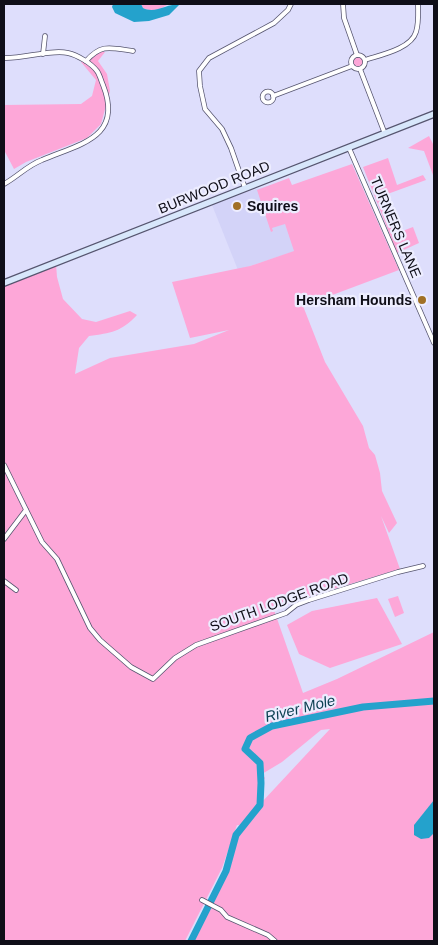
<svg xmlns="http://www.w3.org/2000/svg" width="438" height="945" viewBox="0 0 438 945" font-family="Helvetica,sans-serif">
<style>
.built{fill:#d3d3f8}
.green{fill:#fda7d8;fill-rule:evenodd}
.water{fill:#24a2cc}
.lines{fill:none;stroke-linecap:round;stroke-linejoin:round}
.river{stroke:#24a2cc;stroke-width:7}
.street-casing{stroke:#56556f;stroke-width:5.5}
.secondary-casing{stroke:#56556f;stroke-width:8}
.street{stroke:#fff;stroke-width:4}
.secondary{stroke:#d8e7fb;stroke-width:5.5}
.poi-dot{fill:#a17025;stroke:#ededff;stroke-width:2}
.labels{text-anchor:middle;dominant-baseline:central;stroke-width:4.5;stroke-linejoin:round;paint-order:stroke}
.street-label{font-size:14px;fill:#0f0e18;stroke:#ededff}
.poi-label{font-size:14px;font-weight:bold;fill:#0f0e18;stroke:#ededff;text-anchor:start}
.water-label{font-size:15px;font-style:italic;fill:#0e4153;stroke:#ededff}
</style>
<rect width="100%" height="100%" fill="#dedefc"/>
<path class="built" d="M 271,185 L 295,251 L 238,270 L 212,205 L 243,193 Z"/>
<g class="green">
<path d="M 141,4 L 168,4 C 161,10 151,12 143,8 Z"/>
<path d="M 96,50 L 105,52 L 98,61 L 107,74 L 110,91 L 101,124 L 87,138 L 26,162 L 14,169 L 4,150 L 4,105 L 81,104 L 92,96 L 96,80 L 81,62 Z"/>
<circle cx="358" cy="62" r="6"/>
<path d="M 429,136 L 434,146 L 433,175 L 424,151 L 408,148 Z"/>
<path d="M 388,158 L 397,185 L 423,175 L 426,180 L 382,196 L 397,233 L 413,227 L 419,243 L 397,253 L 363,167 Z"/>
<path d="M 352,164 L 399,270 L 303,306 L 325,362 L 363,426 L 369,448 L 375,455 L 380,473 L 382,491 L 397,523 L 389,533 L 381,516 L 400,569 L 307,597 L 274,610 L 303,693 L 337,679 L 434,632 L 434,941 L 191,941 L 226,871 L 236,835 L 243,826 L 237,825 L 222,868 L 185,941 L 4,941 L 4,285 L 56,264 L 57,277 L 63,299 L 82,319 L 96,322 L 130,311 L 137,315 C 121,332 111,333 89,336 L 79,348 L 75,374 L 110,358 L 194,344 L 229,330 L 190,338 L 172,282 L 250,266 L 294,251 L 285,224 L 272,228 L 273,231 L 271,232 L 257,190 L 289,178 L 292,185 ZM 330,729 L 262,802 L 257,798 L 258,789 L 265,778 L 262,774 L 282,762 L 321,730 Z"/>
<path d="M 398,596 L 404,613 L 395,617 L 388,599 Z"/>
<path d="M 377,598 L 402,644 L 330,668 L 299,654 L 287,625 L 312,611 Z"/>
</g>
<g class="water">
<path d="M 113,4 L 141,4 L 143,8 C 155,14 166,4 180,4 L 169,15 L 149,21 L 134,22 L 115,13 L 112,7 Z"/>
<path d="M 434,800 L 434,833 L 429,838 L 421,839 L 414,835 L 414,825 Z"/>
</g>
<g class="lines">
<path class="river" d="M 191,941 L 226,871 L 236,835 L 260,805 L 261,783 L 260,763 L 245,749 L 250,738 L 272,726 L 363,707 L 434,701"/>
<g class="street-casing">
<g id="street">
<path d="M 343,4 L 344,18 L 357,55"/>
<path d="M 43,54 L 45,36"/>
<circle cx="358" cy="62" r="7"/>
<path d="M 4,58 C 23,59 51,49 68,53 C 77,55 91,63 97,71 C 100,75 101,81 103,85 C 124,138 79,144 42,160 C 28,165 17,177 4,184"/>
<path d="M 365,60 C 380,55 411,49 416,32 C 419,23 418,13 418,4"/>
<path d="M 86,61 C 102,43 111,48 133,51"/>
<path d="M 360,69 L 385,134"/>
<circle cx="268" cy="97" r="5.5"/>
<path d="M 273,96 L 352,66"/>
<path d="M 349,148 L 434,343"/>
<path d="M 245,188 L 231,148 L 222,129 L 205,109 L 200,86 L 199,71 L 209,58 L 274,23 L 288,10 L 291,4"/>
<path d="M 4,465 L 42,542 L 57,559 L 90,628 L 100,640 L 131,667 L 153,679 L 175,658 L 196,645 L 286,613 L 296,605 L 309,600 L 398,572 L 423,566"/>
<path d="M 4,539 L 26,510"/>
<path d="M 4,581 L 16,590"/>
<path d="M 202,900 L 221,910 L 227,917 L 268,935 L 275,941"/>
</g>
</g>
<g class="secondary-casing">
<path id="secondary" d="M 4,283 L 434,114"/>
</g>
<use href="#street" class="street"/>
<use href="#secondary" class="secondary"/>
</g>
<g class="poi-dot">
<circle cx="237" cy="206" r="5"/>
<circle cx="422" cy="300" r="5"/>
</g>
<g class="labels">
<g class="street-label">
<text transform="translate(214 187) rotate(-22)">BURWOOD ROAD</text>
<text transform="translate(396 227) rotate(67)">TURNERS LANE</text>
<text transform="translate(279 602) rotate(-20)">SOUTH LODGE ROAD</text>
</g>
<g class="poi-label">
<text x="247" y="206">Squires</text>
<text x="412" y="300" text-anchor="end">Hersham Hounds</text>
</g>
<g class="water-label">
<text transform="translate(300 708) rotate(-14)">River Mole</text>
</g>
</g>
<rect width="438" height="945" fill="none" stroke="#0f0e18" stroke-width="10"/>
</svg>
